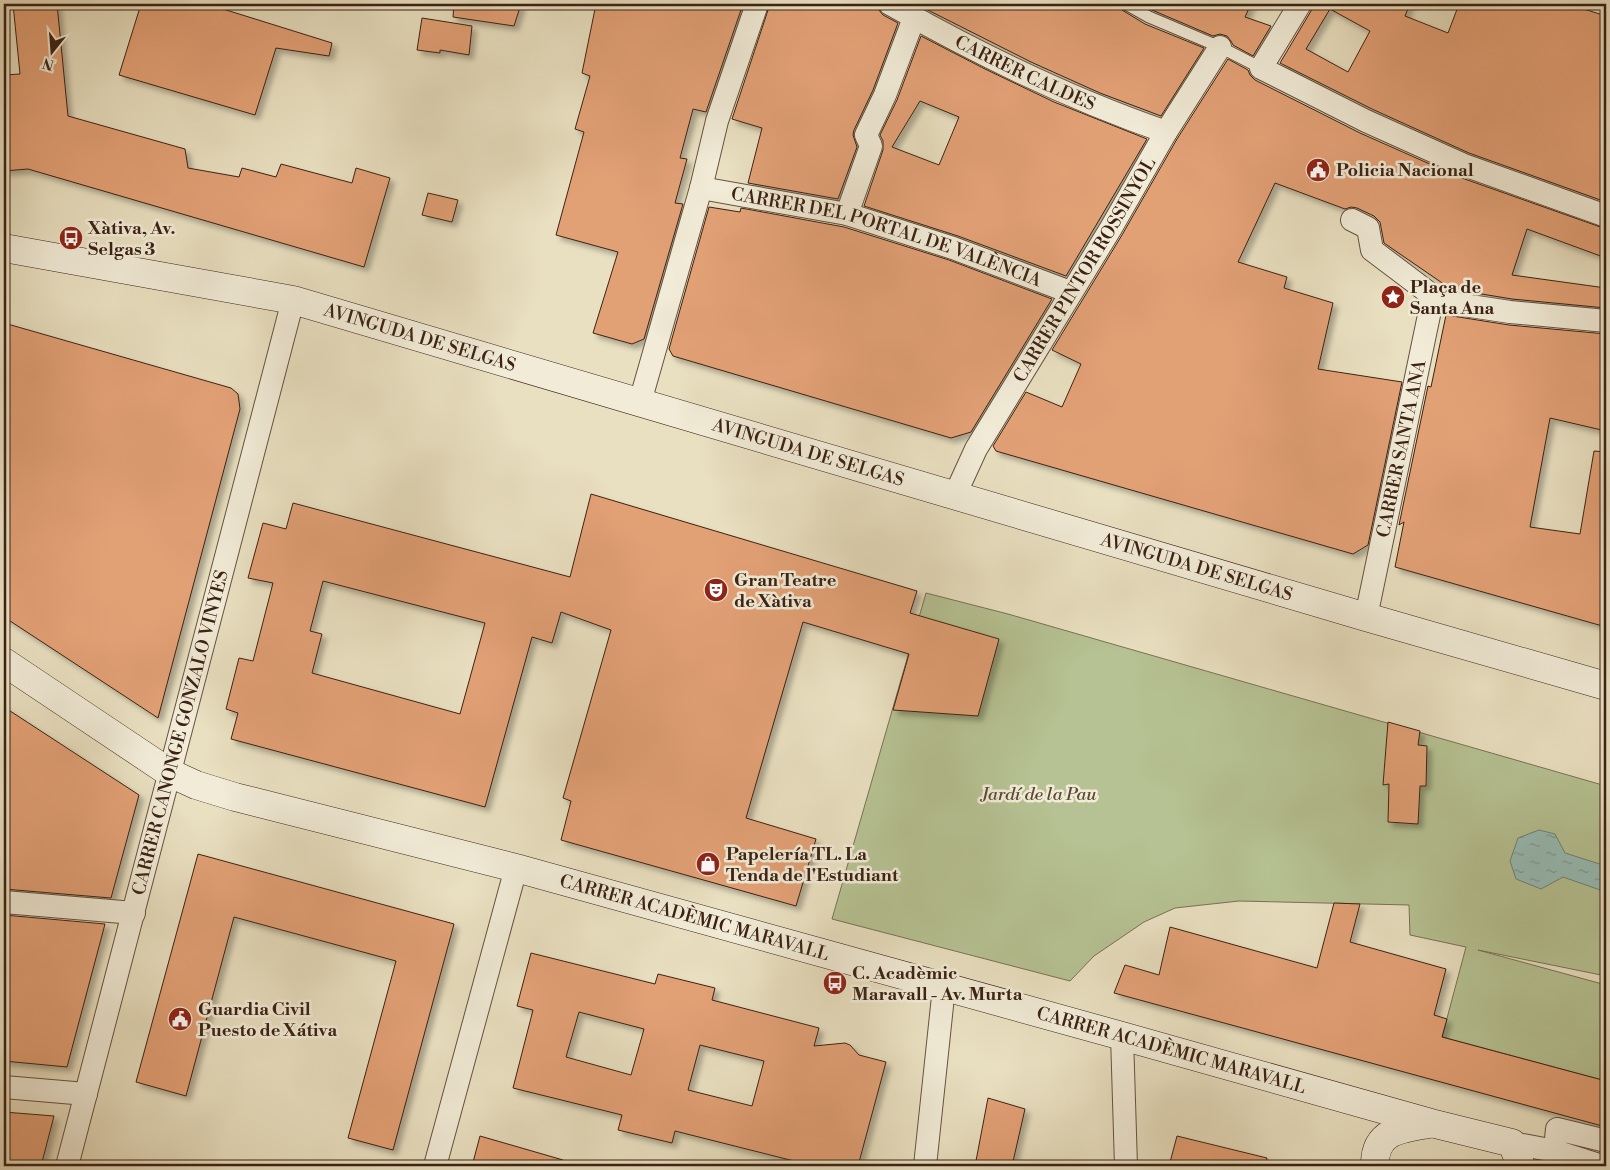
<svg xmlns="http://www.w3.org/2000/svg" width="1610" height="1170" viewBox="0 0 1610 1170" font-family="'Libre Bodoni',serif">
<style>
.park{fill:#b6c293;stroke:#787254}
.water{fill:url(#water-ripples);stroke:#727f75}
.building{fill:#e2a075;stroke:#3b2214;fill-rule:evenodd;filter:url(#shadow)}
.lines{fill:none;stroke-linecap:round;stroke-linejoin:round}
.lane-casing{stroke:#66523f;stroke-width:13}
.street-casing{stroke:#66523f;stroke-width:24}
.secondary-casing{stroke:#3b2214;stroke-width:29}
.lane{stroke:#f1ebd7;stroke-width:11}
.street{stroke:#f1ebd7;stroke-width:22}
.secondary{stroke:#f1ebd7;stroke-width:28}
.labels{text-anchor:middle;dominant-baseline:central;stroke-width:5;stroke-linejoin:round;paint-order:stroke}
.street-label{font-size:18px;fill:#3b2214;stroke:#f1ebd7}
.poi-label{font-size:18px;font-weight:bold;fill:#3b2214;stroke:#f1ebd7;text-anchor:start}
.park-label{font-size:18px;font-style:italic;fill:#5a4a34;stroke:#f1ebd7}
</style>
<defs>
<pattern id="water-ripples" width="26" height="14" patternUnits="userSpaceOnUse" patternTransform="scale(1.25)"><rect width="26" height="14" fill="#97bdb6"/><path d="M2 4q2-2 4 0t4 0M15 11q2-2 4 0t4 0" fill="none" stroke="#7c9993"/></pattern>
<filter id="shadow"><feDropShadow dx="4.5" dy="4.5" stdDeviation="2.5" flood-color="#0004"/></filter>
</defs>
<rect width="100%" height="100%" fill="#e9e0c1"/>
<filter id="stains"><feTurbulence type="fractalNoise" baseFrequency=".004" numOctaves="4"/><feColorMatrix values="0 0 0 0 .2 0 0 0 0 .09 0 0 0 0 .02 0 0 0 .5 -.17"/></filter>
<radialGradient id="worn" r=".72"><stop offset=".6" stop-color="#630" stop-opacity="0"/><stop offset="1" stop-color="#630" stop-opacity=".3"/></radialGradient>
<path class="park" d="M 926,593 L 1008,614 L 1606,786 L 1606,976 L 1478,950 L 1606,985 L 1606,1081 L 1442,1037 L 1466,947 L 1410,935 L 1409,905 L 1239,901 L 1175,908 L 1144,922 L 1094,956 L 1070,981 L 832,919 Z"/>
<path class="water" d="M 1539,830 L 1555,834 L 1565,853 L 1606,866 L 1606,892 L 1563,877 L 1541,889 L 1516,879 L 1510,861 L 1518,838 Z"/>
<g class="building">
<path d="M 13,4 L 57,4 L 68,116 L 185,149 L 188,168 L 239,177 L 242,168 L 276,177 L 281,164 L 352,183 L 356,168 L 390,178 L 364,267 L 28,169 L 4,171 L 4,75 L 20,74 Z"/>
<path d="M 141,4 L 207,4 L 332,43 L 329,56 L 276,48 L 255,115 L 119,75 Z"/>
<path d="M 454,4 L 521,4 L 514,26 L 453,17 Z"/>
<path d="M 596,4 L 743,4 L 706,112 L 693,109 L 680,158 L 687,159 L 675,203 L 683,204 L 644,339 L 632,344 L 593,333 L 618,252 L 556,235 L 584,132 L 575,129 L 590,76 L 582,73 Z"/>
<path d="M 770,4 L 877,4 L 879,10 L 883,15 L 898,23 L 873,90 L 854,130 L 853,135 L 857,147 L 838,199 L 748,183 L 762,128 L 732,119 Z"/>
<path d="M 916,4 L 1119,4 L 1122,10 L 1145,24 L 1204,48 L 1161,116 L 1100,93 L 1031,62 Z"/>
<path d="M 1141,4 L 1251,4 L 1245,17 L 1271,26 L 1253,56 L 1233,45 L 1231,41 L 1227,36 L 1220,34 L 1213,36 L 1152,10 Z"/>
<path d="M 1313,4 L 1410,4 L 1405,16 L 1448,33 L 1459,4 L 1568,4 L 1606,16 L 1606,202 L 1469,153 L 1372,109 L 1280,63 L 1311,11 ZM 1330,9 L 1370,31 L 1348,72 L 1306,49 Z"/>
<path d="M 422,18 L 472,26 L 469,55 L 440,50 L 440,53 L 417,50 Z"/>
<path d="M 921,36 L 985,69 L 1054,102 L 1147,139 L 1066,276 L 958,236 L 864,206 L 883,150 L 883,141 L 880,135 L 897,100 ZM 920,101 L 959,117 L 939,165 L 892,147 Z"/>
<path d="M 1228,59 L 1248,70 L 1250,75 L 1255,80 L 1360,133 L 1459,177 L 1606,229 L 1606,258 L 1527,229 L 1512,275 L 1606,288 L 1606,308 L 1512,299 L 1451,289 L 1384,243 L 1380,222 L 1374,216 L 1357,208 L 1351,207 L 1345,209 L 1275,183 L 1238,262 L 1287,277 L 1284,288 L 1333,303 L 1318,369 L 1402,382 L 1368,545 L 1353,554 L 996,451 L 993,446 L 1026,392 L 1062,407 L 1081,364 L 1052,350 L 1122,235 L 1177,139 Z"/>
<path d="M 428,193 L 458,200 L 452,222 L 422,215 Z"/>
<path d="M 709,207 L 740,212 L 741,208 L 844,227 L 949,260 L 1052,299 L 971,432 L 951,438 L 673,356 L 669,349 Z"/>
<path d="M 1446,315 L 1509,325 L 1606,334 L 1606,431 L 1550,418 L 1530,527 L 1580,534 L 1594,451 L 1606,452 L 1606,627 L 1395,567 L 1404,522 L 1399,525 L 1428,386 L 1431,387 Z"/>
<path d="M 4,323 L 231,388 L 238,394 L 240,409 L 158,718 L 4,617 Z"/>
<path d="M 591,494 L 917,591 L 910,613 L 999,639 L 978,716 L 893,710 L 909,654 L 803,622 L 746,818 L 816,839 L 796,906 L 561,840 L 571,801 L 563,798 L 611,630 L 561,612 L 552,643 L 532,637 L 485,807 L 231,739 L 238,713 L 226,709 L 239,658 L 253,661 L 273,583 L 248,578 L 263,523 L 286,529 L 293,503 L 570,577 ZM 323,581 L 485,623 L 460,714 L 312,673 L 322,634 L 310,631 Z"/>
<path d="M 4,707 L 139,795 L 111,898 L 4,889 Z"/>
<path d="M 1388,722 L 1420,731 L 1418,745 L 1427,746 L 1426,786 L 1420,786 L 1418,824 L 1388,822 L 1389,784 L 1383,785 Z"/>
<path d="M 198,854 L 454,924 L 393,1150 L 348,1138 L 396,961 L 234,917 L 186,1096 L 136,1082 Z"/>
<path d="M 1334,903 L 1360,904 L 1350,942 L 1446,969 L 1434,1015 L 1447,1019 L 1442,1037 L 1606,1081 L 1606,1127 L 1114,993 L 1125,965 L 1159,975 L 1170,927 L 1317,968 Z"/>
<path d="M 4,915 L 105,924 L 67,1067 L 4,1061 Z"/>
<path d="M 531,953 L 655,984 L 658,974 L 715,988 L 712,1000 L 819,1028 L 814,1046 L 845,1043 L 850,1045 L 859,1055 L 886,1062 L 858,1166 L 801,1166 L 802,1163 L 675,1131 L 672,1143 L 618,1130 L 622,1115 L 513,1088 L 533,1010 L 517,1006 ZM 579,1012 L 644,1029 L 631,1075 L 566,1057 ZM 700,1045 L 764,1061 L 752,1106 L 688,1090 Z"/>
<path d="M 988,1098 L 1025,1109 L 1012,1166 L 975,1166 Z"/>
<path d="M 4,1112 L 54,1116 L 41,1166 L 4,1166 Z"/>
<path d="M 480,1136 L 563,1160 L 562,1166 L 472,1166 Z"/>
<path d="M 1177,1136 L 1267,1158 L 1266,1166 L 1169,1166 Z"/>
</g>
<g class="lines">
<g class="lane-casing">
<path id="lane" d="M 1126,4 L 1149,17 L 1220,47 L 1261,68"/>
</g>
<g class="street-casing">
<g id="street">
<path id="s1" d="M 890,4 C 978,54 1070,99 1166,132"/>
<path d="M 1300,4 L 1261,68 L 1366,121 L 1464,165 L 1606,216"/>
<path id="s2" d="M 701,188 L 847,214 L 953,248 L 1070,292"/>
<path d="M 847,214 L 871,146 L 866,135 L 885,95 L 914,18"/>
<path d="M 1352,220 L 1368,228 L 1372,250 L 1433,296"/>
<path d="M 640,402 L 701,188 L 717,121 L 757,4"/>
<path id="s3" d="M 955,495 L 976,449 L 1111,228 L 1166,132 L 1220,47"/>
<path id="s4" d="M 1366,617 L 1433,296 L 1450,303 L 1510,312 L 1606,321"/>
<path d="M 4,902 L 134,913"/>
<path d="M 1122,1036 L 1126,1166"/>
<path d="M 4,1087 L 86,1094"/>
<path d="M 1556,1139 L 1557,1129 L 1606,1141"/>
<path d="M 1512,1143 L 1555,1151 L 1602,1166"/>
<path id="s5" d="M 67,1166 L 293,300"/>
<path d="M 435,1166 L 516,868"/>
<path d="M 925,1166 L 944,987"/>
</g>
</g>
<g class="secondary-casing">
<g id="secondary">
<path id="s6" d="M 4,248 L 293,300 L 1366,617 L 1606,686"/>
<path id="s7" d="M 4,662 L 170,773 L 196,785 L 235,797 L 516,868 L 1122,1036 L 1431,1123 L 1512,1143 L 1521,1166"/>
<path d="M 1375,1166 C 1374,1131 1401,1128 1429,1124"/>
</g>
</g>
<use href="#lane" class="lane"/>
<use href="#street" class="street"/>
<use href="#secondary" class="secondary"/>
</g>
<defs>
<g id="civic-disc" transform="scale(1.25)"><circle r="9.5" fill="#8f2418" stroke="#f1ebd7"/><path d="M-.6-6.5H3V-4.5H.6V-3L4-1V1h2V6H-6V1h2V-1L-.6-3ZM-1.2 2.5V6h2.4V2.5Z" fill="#fff"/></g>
<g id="bus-disc" transform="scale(1.25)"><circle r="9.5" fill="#8f2418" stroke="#f1ebd7"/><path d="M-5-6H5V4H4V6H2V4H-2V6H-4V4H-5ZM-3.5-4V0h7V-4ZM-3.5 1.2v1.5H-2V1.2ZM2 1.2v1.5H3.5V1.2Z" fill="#fff"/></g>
<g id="sight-disc" transform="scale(1.25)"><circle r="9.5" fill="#8f2418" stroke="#f1ebd7"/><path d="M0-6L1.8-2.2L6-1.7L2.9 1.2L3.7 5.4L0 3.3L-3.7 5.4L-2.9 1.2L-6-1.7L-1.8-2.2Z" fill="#fff"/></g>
<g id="theatre-disc" transform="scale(1.25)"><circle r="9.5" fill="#8f2418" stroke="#f1ebd7"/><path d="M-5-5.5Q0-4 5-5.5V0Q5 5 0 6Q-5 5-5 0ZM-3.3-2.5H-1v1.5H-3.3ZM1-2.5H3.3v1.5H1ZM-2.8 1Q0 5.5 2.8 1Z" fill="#fff"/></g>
<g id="shop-disc" transform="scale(1.25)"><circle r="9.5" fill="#8f2418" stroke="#f1ebd7"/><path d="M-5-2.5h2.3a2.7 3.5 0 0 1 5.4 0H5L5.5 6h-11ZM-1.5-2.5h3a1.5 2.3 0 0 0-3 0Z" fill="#fff"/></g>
</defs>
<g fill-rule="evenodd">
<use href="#civic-disc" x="1318" y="170"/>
<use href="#bus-disc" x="71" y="238"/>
<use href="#sight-disc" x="1393" y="297"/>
<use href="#theatre-disc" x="716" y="590"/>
<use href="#shop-disc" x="708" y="864"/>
<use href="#bus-disc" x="835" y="983"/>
<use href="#civic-disc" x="180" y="1019"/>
</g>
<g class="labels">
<g class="street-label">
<text stroke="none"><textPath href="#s1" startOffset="152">CARRER CALDES</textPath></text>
<text stroke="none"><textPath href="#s2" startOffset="192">CARRER DEL PORTAL DE VALÈNCIA</textPath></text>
<text stroke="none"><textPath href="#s3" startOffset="260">CARRER PINTOR ROSSINYOL</textPath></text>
<text stroke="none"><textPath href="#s6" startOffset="426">AVINGUDA DE SELGAS</textPath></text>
<text stroke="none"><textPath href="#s4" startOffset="172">CARRER SANTA ANA</textPath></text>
<text stroke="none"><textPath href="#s6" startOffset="831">AVINGUDA DE SELGAS</textPath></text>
<text stroke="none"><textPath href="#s6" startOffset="1236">AVINGUDA DE SELGAS</textPath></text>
<text stroke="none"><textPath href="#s5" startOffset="448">CARRER CANONGE GONZALO VINYES</textPath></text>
<text stroke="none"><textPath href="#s7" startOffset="744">CARRER ACADÈMIC MARAVALL</textPath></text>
<text stroke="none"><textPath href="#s7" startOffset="1239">CARRER ACADÈMIC MARAVALL</textPath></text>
</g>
<g class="poi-label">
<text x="1336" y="170">Policia Nacional</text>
<text x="88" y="228">Xàtiva, Av.<tspan x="88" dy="21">Selgas 3</tspan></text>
<text x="1410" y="287">Plaça de<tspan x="1410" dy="21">Santa Ana</tspan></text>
<text x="734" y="580">Gran Teatre<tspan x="734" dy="21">de Xàtiva</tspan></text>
<text x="726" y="854">Papelería TL. La<tspan x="726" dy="21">Tenda de l'Estudiant</tspan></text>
<text x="852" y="973">C. Acadèmic<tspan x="852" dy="21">Maravall - Av. Murta</tspan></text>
<text x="198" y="1009">Guardia Civil<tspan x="198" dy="21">Puesto de Xátiva</tspan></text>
</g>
<g class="park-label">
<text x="1039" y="794">Jardí de la Pau</text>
</g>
</g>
<rect width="1610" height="1170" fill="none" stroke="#e9e0c1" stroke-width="20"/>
<rect x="5" y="5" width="1600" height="1160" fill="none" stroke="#3b2214" stroke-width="2.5"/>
<rect x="10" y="10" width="1590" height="1150" fill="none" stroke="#3b2214"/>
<g transform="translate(52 52) rotate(197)" stroke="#f1ebd7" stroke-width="4" paint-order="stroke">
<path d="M0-4L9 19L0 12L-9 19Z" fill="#3b2214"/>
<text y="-8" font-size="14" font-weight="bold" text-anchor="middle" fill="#3b2214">N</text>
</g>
<rect width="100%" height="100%" filter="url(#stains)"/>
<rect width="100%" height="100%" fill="url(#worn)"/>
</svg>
